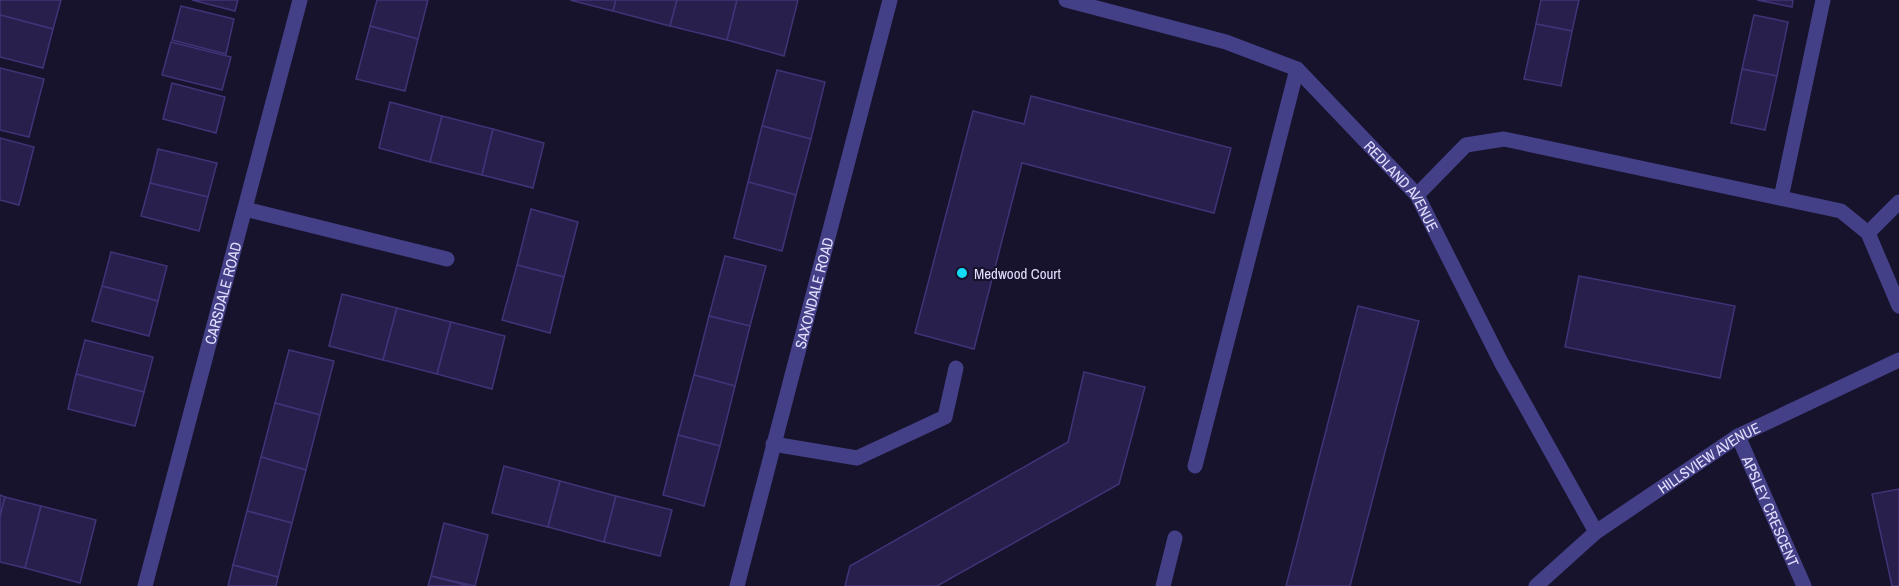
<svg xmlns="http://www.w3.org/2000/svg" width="1899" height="586" viewBox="0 0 1899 586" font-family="'Archivo Narrow',sans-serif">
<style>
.building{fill:#291f4c;stroke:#413377;stroke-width:1.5}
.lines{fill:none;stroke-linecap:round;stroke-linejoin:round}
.service{stroke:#444088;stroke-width:15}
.minor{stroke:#444088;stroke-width:15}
.tertiary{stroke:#444088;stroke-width:15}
.poi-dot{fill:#13daf5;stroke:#17132c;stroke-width:2}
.labels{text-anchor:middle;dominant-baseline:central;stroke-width:4.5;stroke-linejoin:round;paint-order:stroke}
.street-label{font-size:15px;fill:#e3dffe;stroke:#17132c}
.poi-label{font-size:15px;fill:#e3dffe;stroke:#17132c;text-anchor:start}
</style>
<rect width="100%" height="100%" fill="#17132c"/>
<g class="building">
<path d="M 0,0 L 61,0 L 53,29 L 0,15 Z"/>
<path d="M 192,0 L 238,0 L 235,11 Z"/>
<path d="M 377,0 L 428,0 L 418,39 L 370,26 Z"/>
<path d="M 570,0 L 616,0 L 613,11 Z"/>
<path d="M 616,0 L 677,0 L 670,26 L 613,11 Z"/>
<path d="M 677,0 L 737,0 L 727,40 L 670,26 Z"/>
<path d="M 737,0 L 798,0 L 784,56 L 727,40 Z"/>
<path d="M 1541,0 L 1579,0 L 1572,31 L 1536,24 Z"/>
<path d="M 1757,0 L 1793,0 L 1792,7 Z"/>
<path d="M 181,6 L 234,19 L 226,54 L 172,40 Z"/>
<path d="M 0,15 L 53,29 L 43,68 L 0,57 Z"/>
<path d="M 1754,15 L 1788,22 L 1777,76 L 1742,69 Z"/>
<path d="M 1536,24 L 1572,31 L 1561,86 L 1524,79 Z"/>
<path d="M 370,26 L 418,39 L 405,91 L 356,79 Z"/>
<path d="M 171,42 L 231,57 L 222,90 L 162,75 Z"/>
<path d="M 0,68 L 44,79 L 29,137 L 0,130 Z"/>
<path d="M 1742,69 L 1777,76 L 1765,130 L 1731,123 Z"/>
<path d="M 777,70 L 825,82 L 811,139 L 762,126 Z"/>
<path d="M 172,83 L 225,97 L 216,133 L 163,119 Z"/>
<path d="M 1031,96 L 1231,148 L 1214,213 L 1022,163 L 974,349 L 915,333 L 973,111 L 1024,124 Z"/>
<path d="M 390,102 L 442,116 L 430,162 L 379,148 Z"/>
<path d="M 442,116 L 493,129 L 482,175 L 430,162 Z"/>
<path d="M 762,126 L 811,139 L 796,195 L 748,182 Z"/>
<path d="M 493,129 L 544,143 L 533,188 L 482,175 Z"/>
<path d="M 0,138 L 34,147 L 19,205 L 0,200 Z"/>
<path d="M 158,149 L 217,163 L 208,197 L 150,183 Z"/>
<path d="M 748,182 L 796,195 L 782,251 L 734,238 Z"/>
<path d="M 150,183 L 208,197 L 199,231 L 141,216 Z"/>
<path d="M 531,209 L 578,222 L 564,277 L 517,265 Z"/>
<path d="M 111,252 L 167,266 L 158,301 L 102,286 Z"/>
<path d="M 725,256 L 766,266 L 750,326 L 709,316 Z"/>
<path d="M 517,265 L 564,277 L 550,333 L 502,320 Z"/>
<path d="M 1579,276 L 1735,306 L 1720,378 L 1565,347 Z"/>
<path d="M 102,286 L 158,301 L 149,336 L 92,321 Z"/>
<path d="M 342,294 L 397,308 L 383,360 L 329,346 Z"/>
<path d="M 1358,306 L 1419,321 L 1350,586 L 1286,586 Z"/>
<path d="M 397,308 L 451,322 L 437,374 L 383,360 Z"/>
<path d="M 709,316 L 750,326 L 735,386 L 694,375 Z"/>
<path d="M 451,322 L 505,336 L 492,389 L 437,374 Z"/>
<path d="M 85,340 L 153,357 L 144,392 L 76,374 Z"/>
<path d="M 289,350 L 334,361 L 320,415 L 275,403 Z"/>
<path d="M 1084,372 L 1145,387 L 1119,484 L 937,586 L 845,586 L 850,566 L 1068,442 Z"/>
<path d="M 76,374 L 144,392 L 135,426 L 68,409 Z"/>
<path d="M 694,375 L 735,386 L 720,446 L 678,435 Z"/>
<path d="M 275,403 L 320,415 L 306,470 L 261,457 Z"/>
<path d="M 678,435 L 720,446 L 704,506 L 663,495 Z"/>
<path d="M 261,457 L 306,470 L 292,523 L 247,511 Z"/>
<path d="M 504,466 L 560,481 L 548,527 L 492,513 Z"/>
<path d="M 560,481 L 616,496 L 604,542 L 548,527 Z"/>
<path d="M 1899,489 L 1899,586 L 1892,586 L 1872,494 Z"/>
<path d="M 0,495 L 5,497 L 0,517 Z"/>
<path d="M 616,496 L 672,510 L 660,556 L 604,542 Z"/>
<path d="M 5,497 L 41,506 L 25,568 L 0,562 L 0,517 Z"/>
<path d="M 41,506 L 96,520 L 80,583 L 25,568 Z"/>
<path d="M 247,511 L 292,523 L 278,577 L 233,565 Z"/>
<path d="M 444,523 L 488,535 L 475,586 L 431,576 Z"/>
<path d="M 233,565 L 278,577 L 276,586 L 228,586 Z"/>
<path d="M 431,576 L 469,586 L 428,586 Z"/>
</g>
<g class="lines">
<g class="service">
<path d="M 1417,195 L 1466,145 L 1504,139 L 1841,211 L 1868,233 L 1899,306"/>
<path d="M 1781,198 L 1823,0"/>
<path d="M 245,209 L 447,259"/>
<path d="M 1868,233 L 1899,202"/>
</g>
<g class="minor">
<path id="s1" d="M 1066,0 L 1226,42 L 1297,69 L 1417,195 L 1501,362 L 1596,532"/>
<path id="s2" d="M 1738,436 L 1804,586"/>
<path d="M 773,444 L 857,458 L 945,417 L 956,368"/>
<path d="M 1195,466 L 1297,69"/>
<path id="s3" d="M 145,586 L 300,0"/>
<path id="s4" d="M 737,586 L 890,0"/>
<path d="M 1163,586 L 1175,538"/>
</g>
<path class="tertiary" id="s5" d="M 1536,586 L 1596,532 L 1738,436 L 1899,360"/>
</g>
<circle class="poi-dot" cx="962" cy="273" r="6"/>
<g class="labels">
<g class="street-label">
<text stroke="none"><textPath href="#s1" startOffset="399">REDLAND AVENUE</textPath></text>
<text stroke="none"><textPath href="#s3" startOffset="303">CARSDALE ROAD</textPath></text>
<text stroke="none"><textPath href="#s4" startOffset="303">SAXONDALE ROAD</textPath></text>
<text stroke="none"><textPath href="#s5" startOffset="216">HILLSVIEW AVENUE</textPath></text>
<text stroke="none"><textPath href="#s2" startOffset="82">APSLEY CRESCENT</textPath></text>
</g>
<g class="poi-label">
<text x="974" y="273">Medwood Court</text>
</g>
</g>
</svg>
